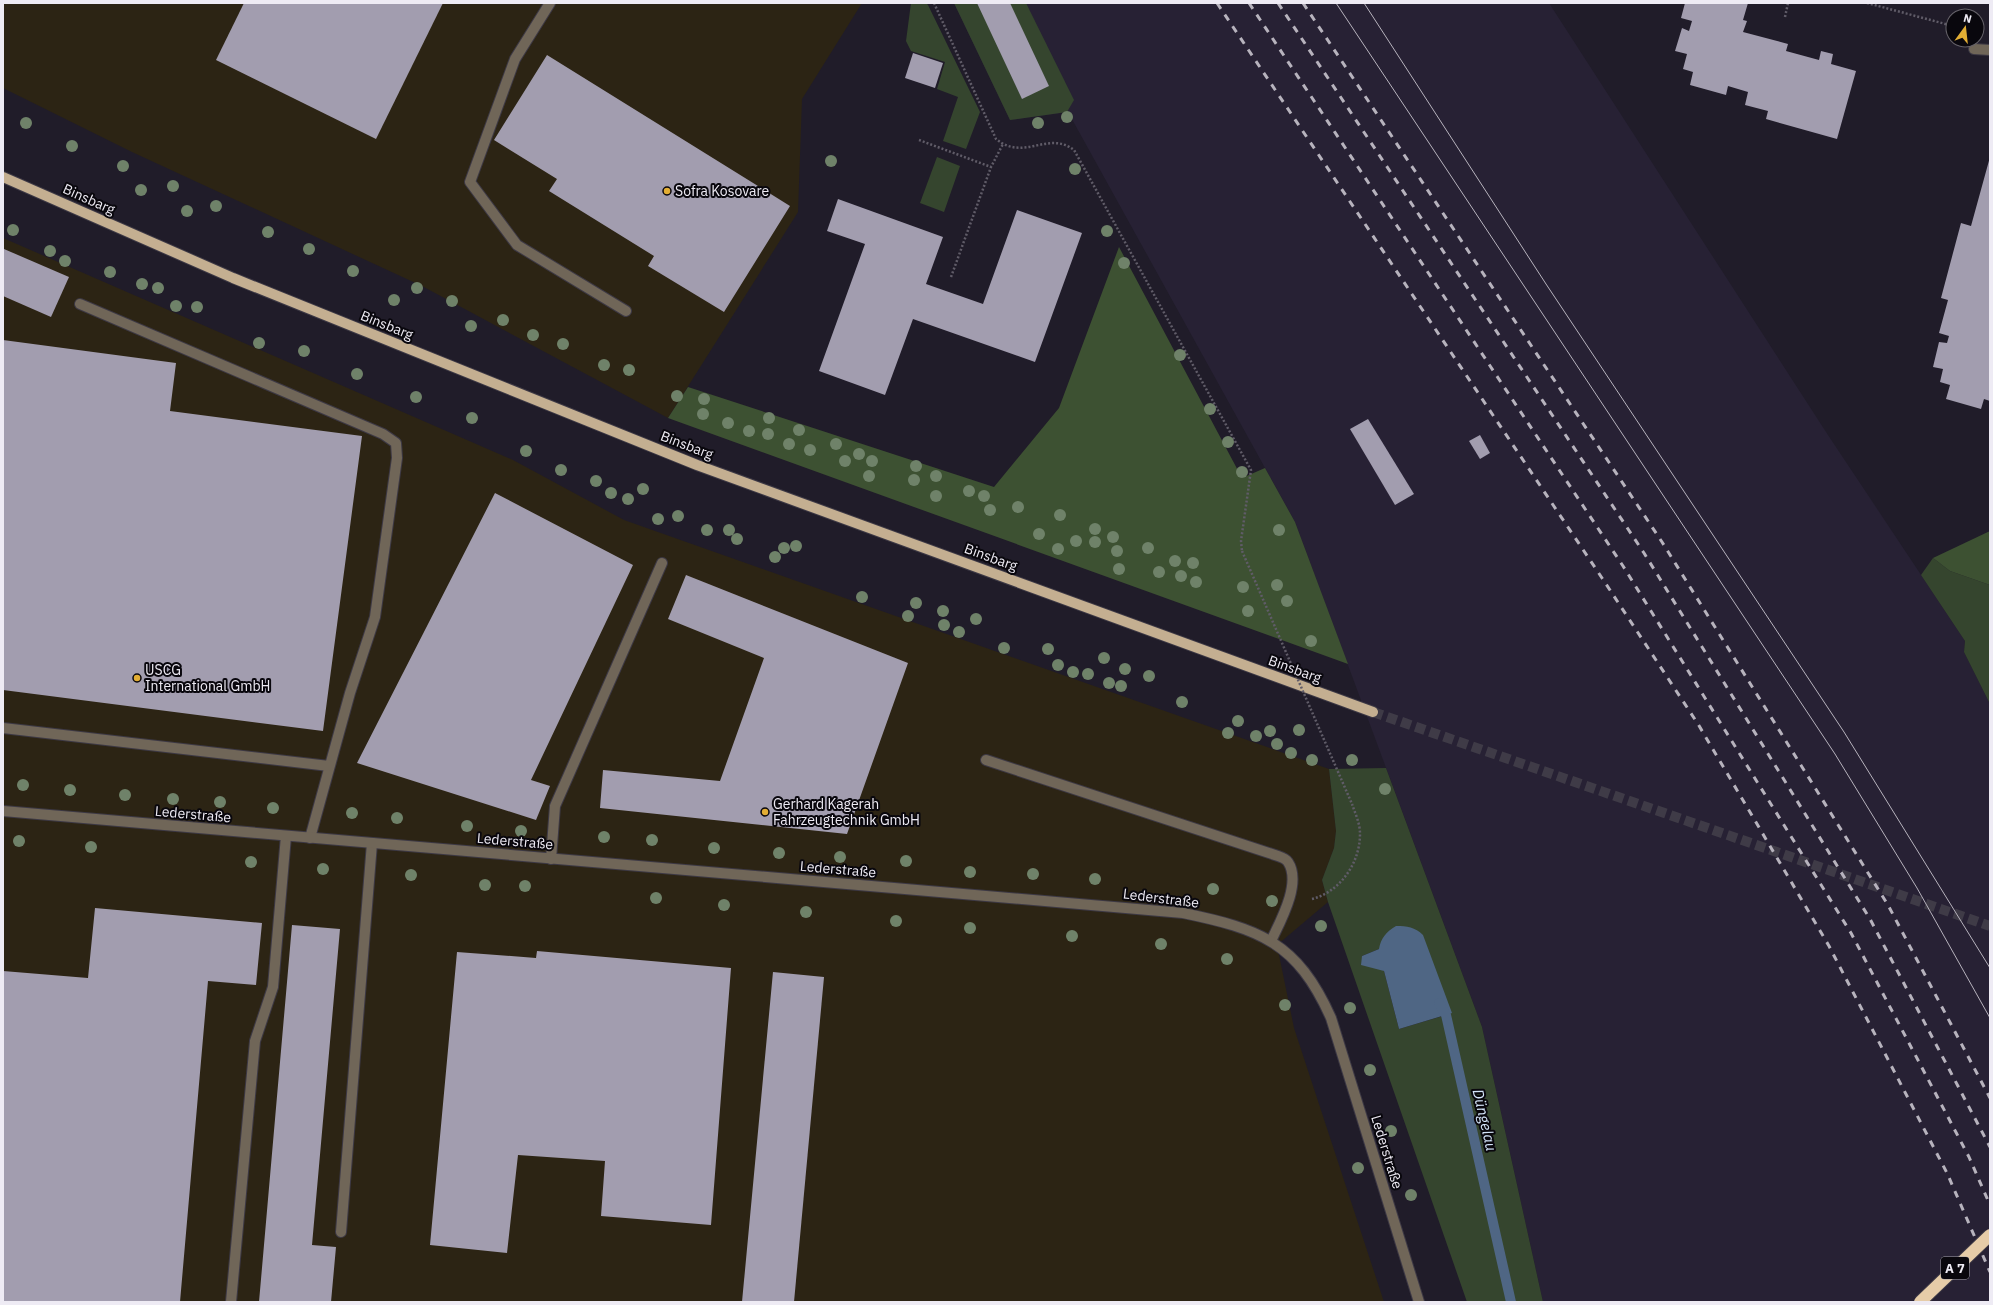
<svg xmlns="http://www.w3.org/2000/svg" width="1993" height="1305" viewBox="0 0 1993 1305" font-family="'IBM Plex Sans',sans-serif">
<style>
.industrial{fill:#2c2414}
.built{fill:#272134}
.green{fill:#35452e;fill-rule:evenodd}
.forest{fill:#3d5132}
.water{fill:#4f6684}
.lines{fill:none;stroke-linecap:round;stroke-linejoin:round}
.stream{stroke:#4f6684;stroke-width:10}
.building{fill:#a29daf}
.primary-tunnel{stroke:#3f3b47;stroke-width:10;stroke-dasharray:10 5;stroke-linecap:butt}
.lane-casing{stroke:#3d3945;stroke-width:12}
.street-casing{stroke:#3d3945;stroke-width:12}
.primary-casing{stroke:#3d3945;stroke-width:12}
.path{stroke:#605c68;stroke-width:2.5;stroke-dasharray:2 2;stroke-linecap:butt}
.lane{stroke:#706658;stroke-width:10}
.street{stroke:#706658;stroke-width:10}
.primary{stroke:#c4af91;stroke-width:10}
.tram{stroke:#b7b3bd;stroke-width:1}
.rail{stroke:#b7b3bd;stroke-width:3;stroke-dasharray:7 7;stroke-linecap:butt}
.highway-bridge-casing{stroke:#3d3945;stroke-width:14;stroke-linecap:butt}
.path-bridge{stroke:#605c68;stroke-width:2.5;stroke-dasharray:2 2;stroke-linecap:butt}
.highway-bridge{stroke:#e6cca8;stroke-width:12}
.tree{fill:#6f8269}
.poi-dot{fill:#e3ae34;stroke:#09070d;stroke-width:1.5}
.labels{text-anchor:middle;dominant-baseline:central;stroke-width:4;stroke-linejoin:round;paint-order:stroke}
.shield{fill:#09070d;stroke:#a9a7af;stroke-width:1}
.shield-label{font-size:13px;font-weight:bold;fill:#eeebf4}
.poi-label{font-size:14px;fill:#eeebf4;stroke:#09070d;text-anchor:start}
.street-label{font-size:14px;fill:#eeebf4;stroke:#09070d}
.water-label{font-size:15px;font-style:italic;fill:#d4e4f9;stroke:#09070d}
</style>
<rect width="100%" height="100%" fill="#201c29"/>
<g class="industrial">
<path d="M 3,3 L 862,3 L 802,99 L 798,212 L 668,418 L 422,286 L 132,152 L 3,88 Z"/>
<path d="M 3,238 L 513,460 L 624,520 L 1329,769 L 1336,831 L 1334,848 L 1322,880 L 1328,902 L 1277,945 L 1294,1028 L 1384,1302 L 3,1302 Z"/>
</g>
<path class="built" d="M 954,3 L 1549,3 L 1826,432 L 1965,641 L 1964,652 L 1990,704 L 1990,1302 L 1543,1302 L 1482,1027 L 1295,522 L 1068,112 L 1010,120 Z"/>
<g class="green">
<path d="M 911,3 L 926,3 L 928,5 L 980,112 L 966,149 L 943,141 L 958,97 L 937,89 L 945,62 L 911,51 L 906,41 Z"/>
<path d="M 954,3 L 1026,3 L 1074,100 L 1067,112 L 1010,120 Z"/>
<path d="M 937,157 L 960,166 L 944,212 L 920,203 Z"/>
<path d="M 1933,558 L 1950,571 L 1990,585 L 1990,704 L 1964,652 L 1965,641 L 1921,575 Z"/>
<path d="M 1386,768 L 1482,1027 L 1543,1302 L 1467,1302 L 1328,902 L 1322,880 L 1334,848 L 1336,831 L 1329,769 ZM 1379,949 L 1446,1015 L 1399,1029 L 1384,971 L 1362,956 Z"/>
</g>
<g class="forest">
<path d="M 1119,247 L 1242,478 L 1265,468 L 1295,522 L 1348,664 L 668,418 L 688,387 L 994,487 L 1059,408 Z"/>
<path d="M 1990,531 L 1990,585 L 1950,571 L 1933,558 Z"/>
</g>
<path class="water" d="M 1396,926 C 1407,926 1415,927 1423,935 L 1452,1013 L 1399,1029 L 1384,971 L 1361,965 L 1362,956 L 1379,949 C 1381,938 1386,932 1396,926 Z"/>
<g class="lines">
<path class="stream" d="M 1439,1003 L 1446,1015 L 1511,1302"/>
</g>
<g class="building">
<path d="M 244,3 L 443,3 L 376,139 L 216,60 Z"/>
<path d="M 977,3 L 1010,3 L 1049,86 L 1022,99 Z"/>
<path d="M 1685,3 L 1748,3 L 1743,20 L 1747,21 L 1743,32 L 1788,44 L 1786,51 L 1819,60 L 1821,51 L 1833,54 L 1831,64 L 1856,71 L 1837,139 L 1766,119 L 1768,111 L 1745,105 L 1748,92 L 1728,86 L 1726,95 L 1690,85 L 1693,72 L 1683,69 L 1687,54 L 1675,51 L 1682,28 L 1689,31 L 1692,21 L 1681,18 Z"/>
<path d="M 913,53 L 943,63 L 935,88 L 905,78 Z"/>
<path d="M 547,55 L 790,206 L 724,312 L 648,266 L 654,256 L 549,191 L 557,179 L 494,140 Z"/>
<path d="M 1990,157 L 1990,401 L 1984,399 L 1981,409 L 1946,399 L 1950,385 L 1940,382 L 1943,369 L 1933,367 L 1939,342 L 1947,343 L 1949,336 L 1939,333 L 1948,300 L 1941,298 L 1961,223 L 1971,226 Z"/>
<path d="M 838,199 L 943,237 L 926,284 L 983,304 L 1017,210 L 1082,233 L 1035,362 L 913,319 L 885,395 L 819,371 L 865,244 L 827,231 Z"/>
<path d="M 4,249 L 69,277 L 51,317 L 3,296 Z"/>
<path d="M 3,340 L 176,363 L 170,411 L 362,436 L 323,731 L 3,690 Z"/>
<path d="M 1368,419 L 1414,494 L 1395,505 L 1350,429 Z"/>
<path d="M 1480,435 L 1490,453 L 1480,459 L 1469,441 Z"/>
<path d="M 495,493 L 633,565 L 531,780 L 550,786 L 536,820 L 357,763 Z"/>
<path d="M 686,575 L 908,663 L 847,834 L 600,808 L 603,770 L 720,781 L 764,658 L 668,619 Z"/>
<path d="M 95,908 L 262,923 L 256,985 L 208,981 L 180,1302 L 3,1302 L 3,971 L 88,978 Z"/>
<path d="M 292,925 L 340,929 L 312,1245 L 336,1247 L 331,1302 L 259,1302 Z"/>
<path d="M 537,951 L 731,968 L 711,1225 L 601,1216 L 605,1161 L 518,1155 L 507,1253 L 430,1245 L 457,952 L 536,958 Z"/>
<path d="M 773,972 L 824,977 L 794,1302 L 742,1302 Z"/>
</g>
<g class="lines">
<path class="primary-tunnel" d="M 1373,712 L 1990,926"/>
<g class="lane-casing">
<g id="lane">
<path d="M 550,3 L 515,59 L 470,182 L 517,245 L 626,311"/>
<path d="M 1974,49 L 1990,50"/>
<path d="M 80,304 L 383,434 L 396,443 L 397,458 L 375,617 L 350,693 L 310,838"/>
<path d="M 3,728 L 329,766"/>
<path d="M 986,760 L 1278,856 C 1281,857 1286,859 1288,862 C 1302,883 1280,922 1271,941"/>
<path d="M 551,859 L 555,806 L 662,563"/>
<path d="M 341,1232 L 372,843"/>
<path d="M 231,1302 L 255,1041 L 273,987 L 286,836"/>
</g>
</g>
<g class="street-casing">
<path id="street" d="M 3,811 L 1183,913 C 1260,929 1297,942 1331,1018 L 1419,1302"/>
</g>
<g class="primary-casing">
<path id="primary" d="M 3,177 L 233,278 L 697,465 L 1373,712"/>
</g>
<g class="path">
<path d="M 934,3 L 996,139 C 1024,162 1048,130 1074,150 L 1251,470 L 1241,541 L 1242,551"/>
<path d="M 1867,3 L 1953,26"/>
<path d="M 1785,17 L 1788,3"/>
<path d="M 919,140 L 991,167"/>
<path d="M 951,277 L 991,167 L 1003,144"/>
<path d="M 1312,899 C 1340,892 1360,863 1360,834 C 1360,823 1355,813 1352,804"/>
</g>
<use href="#lane" class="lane"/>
<use href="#street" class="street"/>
<use href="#primary" class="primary"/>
<g class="tram">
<path d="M 1336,3 L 1835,754 L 1917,888 L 1990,1018"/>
<path d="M 1364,3 L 1546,284 L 1844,732 L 1990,968"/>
</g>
<g class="rail">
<path d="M 1217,3 L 1602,578 L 1698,724 L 1829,946 L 1947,1173 L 1990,1272"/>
<path d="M 1249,3 L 1623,566 L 1851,933 L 1969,1157 L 1990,1205"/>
<path d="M 1278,3 L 1644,553 L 1870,919 L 1990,1147"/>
<path d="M 1303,3 L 1662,542 L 1888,905 L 1990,1098"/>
</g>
<g class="highway-bridge-casing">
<path id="highway-bridge" d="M 1920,1302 L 1990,1235"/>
</g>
<path class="path-bridge" d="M 1242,551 L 1352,804"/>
<use href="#highway-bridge" class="highway-bridge"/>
</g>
<g class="tree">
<circle cx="1067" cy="117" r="6"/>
<circle cx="26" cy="123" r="6"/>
<circle cx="1038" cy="123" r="6"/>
<circle cx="72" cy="146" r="6"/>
<circle cx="831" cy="161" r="6"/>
<circle cx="123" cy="166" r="6"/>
<circle cx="1075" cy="169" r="6"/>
<circle cx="173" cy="186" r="6"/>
<circle cx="141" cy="190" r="6"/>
<circle cx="216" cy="206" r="6"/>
<circle cx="187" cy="211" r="6"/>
<circle cx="13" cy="230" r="6"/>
<circle cx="1107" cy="231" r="6"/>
<circle cx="268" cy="232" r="6"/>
<circle cx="309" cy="249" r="6"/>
<circle cx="50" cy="251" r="6"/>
<circle cx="65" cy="261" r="6"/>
<circle cx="1124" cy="263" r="6"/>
<circle cx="353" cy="271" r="6"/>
<circle cx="110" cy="272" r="6"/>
<circle cx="142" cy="284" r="6"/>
<circle cx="158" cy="288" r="6"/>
<circle cx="417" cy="288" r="6"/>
<circle cx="394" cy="300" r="6"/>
<circle cx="452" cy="301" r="6"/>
<circle cx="176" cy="306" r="6"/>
<circle cx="197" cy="307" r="6"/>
<circle cx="503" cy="320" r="6"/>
<circle cx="471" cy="326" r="6"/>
<circle cx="533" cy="335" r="6"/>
<circle cx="259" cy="343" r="6"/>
<circle cx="563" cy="344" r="6"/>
<circle cx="304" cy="351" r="6"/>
<circle cx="1180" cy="355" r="6"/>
<circle cx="604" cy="365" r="6"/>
<circle cx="629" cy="370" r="6"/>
<circle cx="357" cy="374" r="6"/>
<circle cx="677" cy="396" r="6"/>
<circle cx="416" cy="397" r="6"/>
<circle cx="704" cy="399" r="6"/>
<circle cx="1210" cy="409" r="6"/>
<circle cx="703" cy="414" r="6"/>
<circle cx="472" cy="418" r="6"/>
<circle cx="769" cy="418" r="6"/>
<circle cx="728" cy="423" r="6"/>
<circle cx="799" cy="430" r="6"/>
<circle cx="749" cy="431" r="6"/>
<circle cx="768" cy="434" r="6"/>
<circle cx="1228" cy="442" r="6"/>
<circle cx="789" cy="444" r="6"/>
<circle cx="836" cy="444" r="6"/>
<circle cx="810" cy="450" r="6"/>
<circle cx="526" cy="451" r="6"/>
<circle cx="859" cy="454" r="6"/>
<circle cx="845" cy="461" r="6"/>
<circle cx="872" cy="461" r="6"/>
<circle cx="916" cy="466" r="6"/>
<circle cx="561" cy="470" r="6"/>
<circle cx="1242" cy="472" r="6"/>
<circle cx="869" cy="476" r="6"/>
<circle cx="936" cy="476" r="6"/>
<circle cx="914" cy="480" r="6"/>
<circle cx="596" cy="481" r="6"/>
<circle cx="643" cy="489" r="6"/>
<circle cx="969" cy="491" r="6"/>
<circle cx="611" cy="493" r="6"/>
<circle cx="936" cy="496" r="6"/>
<circle cx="984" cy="496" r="6"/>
<circle cx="628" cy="499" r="6"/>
<circle cx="1018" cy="507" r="6"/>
<circle cx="990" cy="510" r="6"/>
<circle cx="1060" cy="515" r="6"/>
<circle cx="678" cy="516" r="6"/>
<circle cx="658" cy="519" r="6"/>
<circle cx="1095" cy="529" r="6"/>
<circle cx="707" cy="530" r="6"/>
<circle cx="729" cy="530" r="6"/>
<circle cx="1279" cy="530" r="6"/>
<circle cx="1039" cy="534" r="6"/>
<circle cx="1113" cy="537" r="6"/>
<circle cx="737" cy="539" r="6"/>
<circle cx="1076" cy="541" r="6"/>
<circle cx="1095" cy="542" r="6"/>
<circle cx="796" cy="546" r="6"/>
<circle cx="784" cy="548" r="6"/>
<circle cx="1148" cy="548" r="6"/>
<circle cx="1058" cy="549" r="6"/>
<circle cx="1117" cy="551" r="6"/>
<circle cx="775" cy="557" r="6"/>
<circle cx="1175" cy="561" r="6"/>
<circle cx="1193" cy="563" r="6"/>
<circle cx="1119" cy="569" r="6"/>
<circle cx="1159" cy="572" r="6"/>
<circle cx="1181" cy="576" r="6"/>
<circle cx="1196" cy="582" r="6"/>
<circle cx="1277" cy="585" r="6"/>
<circle cx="1243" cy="587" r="6"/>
<circle cx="862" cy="597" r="6"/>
<circle cx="1287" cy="601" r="6"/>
<circle cx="916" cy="603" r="6"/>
<circle cx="943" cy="611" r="6"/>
<circle cx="1248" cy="611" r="6"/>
<circle cx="908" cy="616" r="6"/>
<circle cx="976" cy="619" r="6"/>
<circle cx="944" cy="625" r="6"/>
<circle cx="959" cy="632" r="6"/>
<circle cx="1311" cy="641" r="6"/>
<circle cx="1004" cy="648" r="6"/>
<circle cx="1048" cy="649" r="6"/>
<circle cx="1104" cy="658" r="6"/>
<circle cx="1058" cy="665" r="6"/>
<circle cx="1125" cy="669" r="6"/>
<circle cx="1073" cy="672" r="6"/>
<circle cx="1088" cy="674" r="6"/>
<circle cx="1149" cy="676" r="6"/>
<circle cx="1109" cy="683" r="6"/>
<circle cx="1121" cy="686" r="6"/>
<circle cx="1182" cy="702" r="6"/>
<circle cx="1238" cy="721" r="6"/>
<circle cx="1299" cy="730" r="6"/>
<circle cx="1270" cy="731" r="6"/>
<circle cx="1228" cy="733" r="6"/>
<circle cx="1256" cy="736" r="6"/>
<circle cx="1277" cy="744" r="6"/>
<circle cx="1291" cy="753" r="6"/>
<circle cx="1312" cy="760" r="6"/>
<circle cx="1352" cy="760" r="6"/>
<circle cx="23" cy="785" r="6"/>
<circle cx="1385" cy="789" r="6"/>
<circle cx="70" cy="790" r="6"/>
<circle cx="125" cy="795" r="6"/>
<circle cx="173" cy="799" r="6"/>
<circle cx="220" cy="802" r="6"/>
<circle cx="273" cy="808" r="6"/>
<circle cx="352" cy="813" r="6"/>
<circle cx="397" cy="818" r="6"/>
<circle cx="467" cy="826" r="6"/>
<circle cx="521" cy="831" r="6"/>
<circle cx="604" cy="837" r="6"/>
<circle cx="652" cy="840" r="6"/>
<circle cx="19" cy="841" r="6"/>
<circle cx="91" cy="847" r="6"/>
<circle cx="714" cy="848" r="6"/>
<circle cx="779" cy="853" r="6"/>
<circle cx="840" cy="857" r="6"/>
<circle cx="906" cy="861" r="6"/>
<circle cx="251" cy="862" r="6"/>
<circle cx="323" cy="869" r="6"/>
<circle cx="970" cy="872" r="6"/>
<circle cx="1033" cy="874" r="6"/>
<circle cx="411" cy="875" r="6"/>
<circle cx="1095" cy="879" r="6"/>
<circle cx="485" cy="885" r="6"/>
<circle cx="525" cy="886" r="6"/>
<circle cx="1213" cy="889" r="6"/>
<circle cx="656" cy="898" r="6"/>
<circle cx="1272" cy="901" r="6"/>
<circle cx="724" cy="905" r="6"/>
<circle cx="806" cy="912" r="6"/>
<circle cx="896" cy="921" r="6"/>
<circle cx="1321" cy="926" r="6"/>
<circle cx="970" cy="928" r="6"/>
<circle cx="1072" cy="936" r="6"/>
<circle cx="1161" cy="944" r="6"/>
<circle cx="1227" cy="959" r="6"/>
<circle cx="1285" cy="1005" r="6"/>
<circle cx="1350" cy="1008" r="6"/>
<circle cx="1370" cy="1070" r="6"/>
<circle cx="1391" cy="1131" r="6"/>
<circle cx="1358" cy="1168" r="6"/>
<circle cx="1411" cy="1195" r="6"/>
</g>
<g class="poi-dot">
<circle cx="667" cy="191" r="4"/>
<circle cx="137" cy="678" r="4"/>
<circle cx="765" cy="812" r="4"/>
</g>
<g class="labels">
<rect class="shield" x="1941" y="1257" width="28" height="22" rx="3"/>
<g class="shield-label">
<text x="1955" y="1268">A 7</text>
</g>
<g class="poi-label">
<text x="675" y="191">Sofra Kosovare</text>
<text x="145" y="670">USCG<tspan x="145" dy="16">International GmbH</tspan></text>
<text x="773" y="804">Gerhard Kagerah<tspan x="773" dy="16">Fahrzeugtechnik GmbH</tspan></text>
</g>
<g class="street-label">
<text transform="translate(89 199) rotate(24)">Binsbarg</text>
<text transform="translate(387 325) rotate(22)">Binsbarg</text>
<text transform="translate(687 445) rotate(21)">Binsbarg</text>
<text transform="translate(991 557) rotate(20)">Binsbarg</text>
<text transform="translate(1295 669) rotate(20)">Binsbarg</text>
<text transform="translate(193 814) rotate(5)">Lederstraße</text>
<text transform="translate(515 841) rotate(5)">Lederstraße</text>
<text transform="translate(838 869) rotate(5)">Lederstraße</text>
<text transform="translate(1161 898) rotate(7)">Lederstraße</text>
<text transform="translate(1387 1152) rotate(73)">Lederstraße</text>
</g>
<g class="water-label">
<text transform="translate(1485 1120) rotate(77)">Düngelau</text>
</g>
</g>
<rect width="1993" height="1305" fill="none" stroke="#eeebf4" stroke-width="8"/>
<g transform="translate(1965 28) rotate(15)"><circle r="19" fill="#09070d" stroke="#656269"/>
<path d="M0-3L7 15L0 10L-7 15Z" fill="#e3ae34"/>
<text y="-6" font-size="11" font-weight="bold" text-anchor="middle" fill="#eeebf4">N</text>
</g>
</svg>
